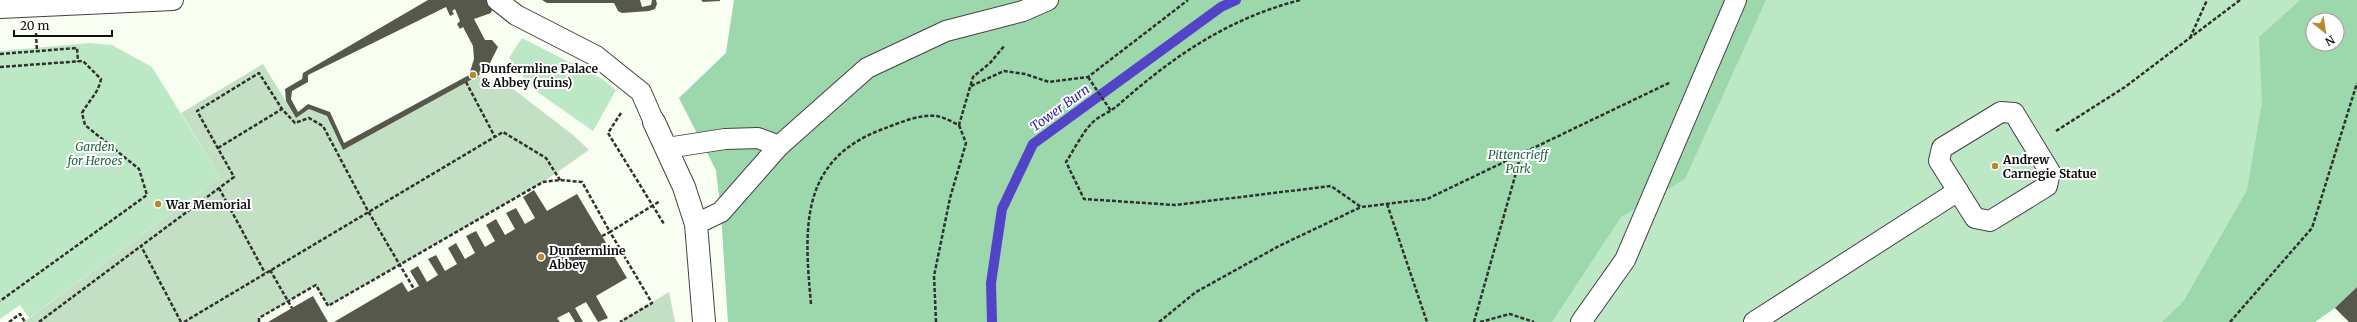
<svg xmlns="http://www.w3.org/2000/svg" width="2357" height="322" viewBox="0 0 2357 322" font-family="Merriweather,serif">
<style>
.green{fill:#bde8c5;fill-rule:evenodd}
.forest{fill:#9dd8ac;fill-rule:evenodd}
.cemetery{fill:#c3e0c4}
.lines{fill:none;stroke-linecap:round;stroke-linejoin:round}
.stream{stroke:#5144c7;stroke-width:10}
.building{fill:#57584c;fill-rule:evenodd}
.pedestrian-casing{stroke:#424242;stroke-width:22}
.minor-casing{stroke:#424242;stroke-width:24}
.path{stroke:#313131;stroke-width:2.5;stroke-dasharray:4 2;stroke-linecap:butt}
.pedestrian{stroke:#fff;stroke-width:20}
.minor{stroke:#fff;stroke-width:22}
.poi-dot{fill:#b9892e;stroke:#fff;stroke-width:1.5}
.labels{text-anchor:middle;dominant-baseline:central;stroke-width:4;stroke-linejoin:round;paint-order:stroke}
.poi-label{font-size:12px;font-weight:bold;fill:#0f0f0f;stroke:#fff;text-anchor:start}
.park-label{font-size:12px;font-style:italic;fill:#226543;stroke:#fff}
.water-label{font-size:13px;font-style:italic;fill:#2f1e9c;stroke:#fff}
</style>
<rect width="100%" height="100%" fill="#f8fef2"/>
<g class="green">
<path d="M 735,0 L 2357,0 L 2357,287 L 2315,322 L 728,322 L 721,212 L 716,170 L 679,98 L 726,53 ZM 2313,20 L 2337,20 L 2337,44 L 2313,44 Z"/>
<path d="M 522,38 L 602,79 L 616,90 L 593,131 L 533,89 L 509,58 Z"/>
<path d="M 90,43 L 112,45 L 152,67 L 220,177 L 29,318 L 20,305 L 0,319 L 0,51 Z"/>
</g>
<g class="forest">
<path d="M 734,0 L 1766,0 L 1685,179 L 1621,217 L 1552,322 L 728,322 L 721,212 L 716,170 L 679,98 L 726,53 Z"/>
<path d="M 2300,0 L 2357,0 L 2357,287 L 2335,308 L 2315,322 L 2162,322 L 2183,302 L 2247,190 L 2262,103 L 2259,37 ZM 2313,20 L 2337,20 L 2337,44 L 2313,44 Z"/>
</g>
<g class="cemetery">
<path d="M 263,64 L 296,118 L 309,109 L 327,116 L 343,150 L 478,76 L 508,85 L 573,135 L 589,150 L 543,182 L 328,306 L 316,285 L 259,318 L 259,322 L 24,322 L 220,177 L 181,113 Z"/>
<path d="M 669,292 L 675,322 L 619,322 Z"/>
</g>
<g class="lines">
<path class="stream" d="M 992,322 L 991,283 L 1002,209 L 1033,144 L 1221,7 L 1236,0"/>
</g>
<g class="building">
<path d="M 428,0 L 495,0 L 491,13 L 474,19 L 485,40 L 492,40 L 498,47 L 488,67 L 478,76 L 343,150 L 327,116 L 309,109 L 296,118 L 286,101 L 285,89 L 302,79 L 303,73 ZM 446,7 L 450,16 L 454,14 L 452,11 L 455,9 L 460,21 L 457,24 L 460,29 L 463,27 L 473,46 L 474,59 L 469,75 L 344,143 L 330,112 L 308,104 L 298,112 L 291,99 L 292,91 L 308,82 L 308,75 Z"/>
<path d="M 542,0 L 640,0 L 642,7 L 651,5 L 652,0 L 656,0 L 657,4 L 655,9 L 649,11 L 622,13 L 618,11 L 614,3 L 547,3 Z"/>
<path d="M 701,0 L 720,0 L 720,1 L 703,2 Z"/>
<path d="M 534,190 L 547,211 L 577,194 L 627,278 L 596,296 L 608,318 L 598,322 L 586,302 L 575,308 L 583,322 L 575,322 L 569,312 L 557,318 L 560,322 L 334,322 L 402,282 L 408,292 L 419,286 L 410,271 L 418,266 L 427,282 L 438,275 L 428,259 L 436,255 L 445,271 L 457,264 L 448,248 L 456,243 L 465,259 L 475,253 L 466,236 L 476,231 L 485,247 L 495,241 L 486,225 L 496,219 L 505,235 L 515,229 L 506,213 L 516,208 L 525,224 L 535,218 L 523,197 Z"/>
<path d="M 2357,287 L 2357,322 L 2349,322 L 2335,308 Z"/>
<path d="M 313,296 L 328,322 L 268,322 L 292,308 Z"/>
</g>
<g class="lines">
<g class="pedestrian-casing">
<g id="pedestrian">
<path d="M 497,0 L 516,15 L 596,56 L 641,92 L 654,122"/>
<path d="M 0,8 L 173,0"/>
<path d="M 2001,112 L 2014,113 L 2050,172 L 2047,186 L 1990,221 L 1975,218 L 1939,161 L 1942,148 Z"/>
<path d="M 667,148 L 725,139 L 758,138 L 779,146"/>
<path d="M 696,224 L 721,212 L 779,146 L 867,68 L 946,31 L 1023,11 L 1048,0"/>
<path d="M 1581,322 L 1625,260 L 1736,0"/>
<path d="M 1754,322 L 1958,191"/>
</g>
</g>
<g class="minor-casing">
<path id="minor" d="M 654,122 L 684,187 L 696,224 L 704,322"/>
</g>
<g class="path">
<path d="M 1300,0 C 1227,19 1172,57 1116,107 C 1108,113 1097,117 1091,124 C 1081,135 1074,150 1066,162 L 1084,199 L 1175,205 L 1331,186 L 1361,207 L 1427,199 L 1671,82"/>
<path d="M 36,33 L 37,52"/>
<path d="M 2190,38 L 2207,0"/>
<path d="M 0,54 L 77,48 L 78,62"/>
<path d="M 0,67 L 83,61 L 101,79 C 98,94 89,100 82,113 L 85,125 L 139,169 L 147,195 L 0,301"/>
<path d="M 1088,77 L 1111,111"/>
<path d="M 466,82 L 495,137"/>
<path d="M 971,86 L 1004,71 L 1025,74 L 1049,82 L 1088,77 L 1188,0"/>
<path d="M 621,113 L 608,133 L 664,224"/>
<path d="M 2056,131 L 2125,87 L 2240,0"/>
<path d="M 218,148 L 282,109"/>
<path d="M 219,188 L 265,273"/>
<path d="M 1387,204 L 1427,322"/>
<path d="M 602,236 L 610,232 L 652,303 L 620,322"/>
<path d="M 270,270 L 292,308"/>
<path d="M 811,304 C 804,228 799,160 883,129 C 899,123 919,114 936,116 C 944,117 952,122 959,125 L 973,77 L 990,63 L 1005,45"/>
<path d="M 9,322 L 20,314 L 25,322"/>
<path d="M 39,322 L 141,246"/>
<path d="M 181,322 L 141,246 L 234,177 L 197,111 L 259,73 L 282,109 L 295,123 L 309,118 L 323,126 L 368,211 L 414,289"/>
<path d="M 184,322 L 503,132 L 546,158 L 560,180"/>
<path d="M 259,322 L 259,318 L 316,285 L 328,306 L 543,182 L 560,180 L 582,182 L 610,232 L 660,201"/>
<path d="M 936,322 L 934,276 L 950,198 L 966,143 L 959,125"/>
<path d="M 1159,322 L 1196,292 L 1279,246 L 1361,207"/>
<path d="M 1474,322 L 1521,155"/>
<path d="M 1480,322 L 1510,314 L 1534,322"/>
<path d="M 2230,322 L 2312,228 L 2357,83"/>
</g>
<use href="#pedestrian" class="pedestrian"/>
<use href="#minor" class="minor"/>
</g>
<g class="poi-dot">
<circle cx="473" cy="75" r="4"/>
<circle cx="1995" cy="166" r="4"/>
<circle cx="158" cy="204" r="4"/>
<circle cx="541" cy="257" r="4"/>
</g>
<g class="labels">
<g class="poi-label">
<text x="481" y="68">Dunfermline Palace<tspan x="481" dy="14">&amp; Abbey (ruins)</tspan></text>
<text x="2003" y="159">Andrew<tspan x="2003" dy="14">Carnegie Statue</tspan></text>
<text x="166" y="204">War Memorial</text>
<text x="549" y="250">Dunfermline<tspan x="549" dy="14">Abbey</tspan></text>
</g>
<g class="park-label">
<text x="95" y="146">Garden<tspan x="95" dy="14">for Heroes</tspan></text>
<text x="1518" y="154">Pittencrieff<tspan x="1518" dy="14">Park</tspan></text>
</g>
<g class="water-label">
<text transform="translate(1060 108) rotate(-36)">Tower Burn</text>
</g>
</g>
<g transform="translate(2325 32) rotate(150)"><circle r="19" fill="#ffffff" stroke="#9f9f9f"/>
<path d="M0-3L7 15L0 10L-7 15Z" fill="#b9892e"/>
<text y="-6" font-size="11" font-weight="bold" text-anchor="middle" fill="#0f0f0f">N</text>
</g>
<path d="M14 30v6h98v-6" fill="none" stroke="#0f0f0f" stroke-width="2"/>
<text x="20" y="30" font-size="12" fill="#0f0f0f" stroke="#ffffff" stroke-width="3" paint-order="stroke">20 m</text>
</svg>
